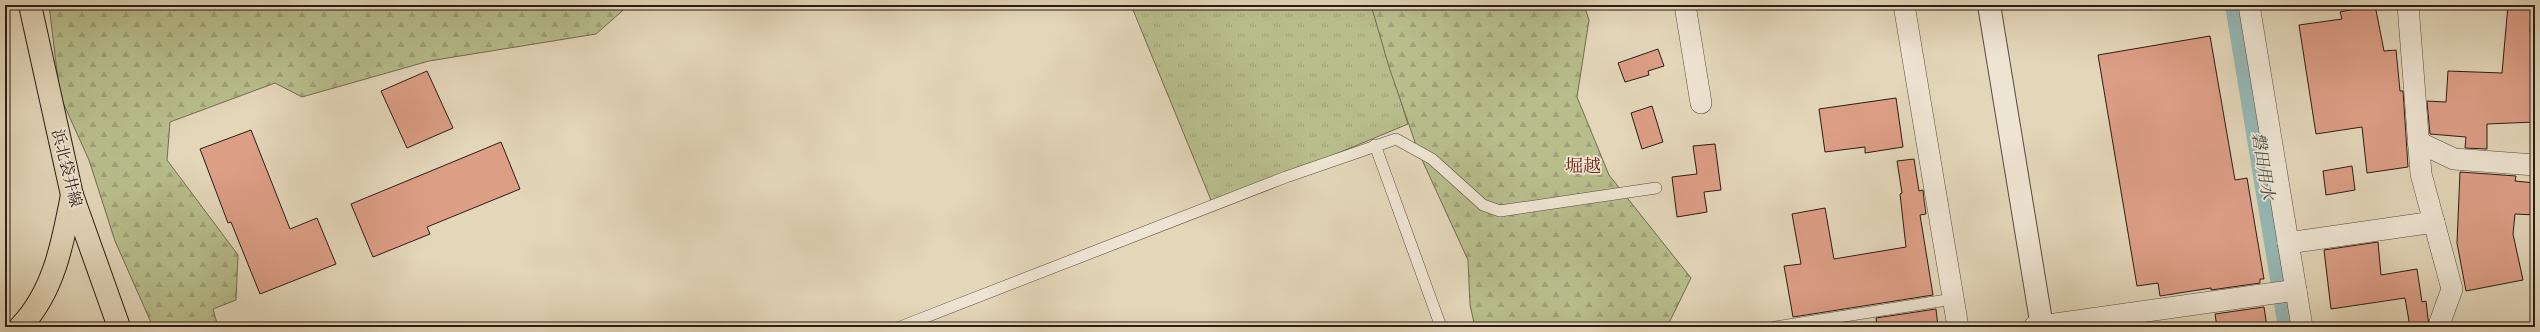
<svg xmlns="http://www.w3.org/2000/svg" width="2540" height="332" viewBox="0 0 2540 332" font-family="'IM FELL Great Primer','Noto Serif JP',serif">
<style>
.grass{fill:url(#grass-tufts);stroke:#726c50}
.forest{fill:url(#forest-firs);stroke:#726c50}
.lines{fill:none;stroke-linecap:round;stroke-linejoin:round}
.canal{stroke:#96b8b6;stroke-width:22}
.building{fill:#dd9e86;stroke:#2c1c15}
.service-casing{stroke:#5a4a3e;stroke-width:12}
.minor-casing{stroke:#5a4a3e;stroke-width:22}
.tertiary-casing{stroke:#5a4a3e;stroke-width:24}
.primary-casing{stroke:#2c1c15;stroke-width:24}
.motorway-casing{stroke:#2c1c15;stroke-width:24}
.service{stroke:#ede4d2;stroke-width:11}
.minor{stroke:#ede4d2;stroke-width:21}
.tertiary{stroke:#ede4d2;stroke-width:22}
.primary{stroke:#e3d6b9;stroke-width:22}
.motorway{stroke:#e3d6b9;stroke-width:22}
.labels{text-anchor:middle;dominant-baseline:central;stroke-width:3.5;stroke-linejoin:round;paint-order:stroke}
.street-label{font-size:16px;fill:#2c1c15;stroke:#ede4d2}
.water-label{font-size:17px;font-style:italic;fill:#4c4b45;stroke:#ede4d2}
.quarter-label{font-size:18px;fill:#7a1f14;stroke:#ede4d2}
</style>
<defs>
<pattern id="grass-tufts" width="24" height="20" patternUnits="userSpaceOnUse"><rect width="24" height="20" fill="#b8bd8c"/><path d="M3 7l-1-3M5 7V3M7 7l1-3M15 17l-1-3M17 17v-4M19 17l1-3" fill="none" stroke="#9ea278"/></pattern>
<pattern id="forest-firs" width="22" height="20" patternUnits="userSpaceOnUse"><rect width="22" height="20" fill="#b8bd8c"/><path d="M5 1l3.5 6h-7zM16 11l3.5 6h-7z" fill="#9ea278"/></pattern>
</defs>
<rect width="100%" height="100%" fill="#e3d6b9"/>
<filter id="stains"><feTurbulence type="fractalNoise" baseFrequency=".005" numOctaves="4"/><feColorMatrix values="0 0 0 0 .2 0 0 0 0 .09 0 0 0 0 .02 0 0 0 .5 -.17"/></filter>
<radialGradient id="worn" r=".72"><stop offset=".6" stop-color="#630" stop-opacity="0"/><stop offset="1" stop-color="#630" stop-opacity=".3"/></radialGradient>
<path class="grass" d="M 1131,5 L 1371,5 L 1408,124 L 1213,205 Z"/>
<g class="forest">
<path d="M 49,5 L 629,5 L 596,34 L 429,61 L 302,97 L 275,83 L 170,122 L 167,160 L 238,255 L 236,300 L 213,309 L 218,327 L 153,327 L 115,241 L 89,160 L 60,96 Z"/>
<path d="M 1371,5 L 1584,5 L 1589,20 L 1577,97 L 1609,175 L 1691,278 L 1667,327 L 1475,327 L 1470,305 L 1468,260 L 1418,151 L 1389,67 Z"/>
</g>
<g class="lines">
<path class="canal" d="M 2236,5 L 2289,327"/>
</g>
<g class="building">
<path d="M 2375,5 L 2384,51 L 2396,50 L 2400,91 L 2403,91 L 2408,167 L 2367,173 L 2362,127 L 2316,134 L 2299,25 L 2342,19 L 2340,12 Z"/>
<path d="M 2508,5 L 2531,5 L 2530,32 L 2535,32 L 2535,122 L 2487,124 L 2487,149 L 2465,148 L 2466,137 L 2430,134 L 2427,101 L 2446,102 L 2448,71 L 2502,73 Z"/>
<path d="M 2210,36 L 2235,180 L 2247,178 L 2264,279 L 2260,279 L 2260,283 L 2211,290 L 2211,288 L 2160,296 L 2158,283 L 2137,286 L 2098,55 Z"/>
<path d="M 1658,49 L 1664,66 L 1648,71 L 1649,75 L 1625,82 L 1618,63 Z"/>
<path d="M 427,71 L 453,128 L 407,148 L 381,91 Z"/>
<path d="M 1896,98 L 1903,147 L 1865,153 L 1865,147 L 1825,152 L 1819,109 Z"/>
<path d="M 1652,106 L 1663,142 L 1642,149 L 1631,113 Z"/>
<path d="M 251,130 L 290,229 L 317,218 L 336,264 L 260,294 L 231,222 L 228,223 L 200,149 Z"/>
<path d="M 501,142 L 520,189 L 427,227 L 430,234 L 373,257 L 351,204 Z"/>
<path d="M 1715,144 L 1721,190 L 1704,192 L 1707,212 L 1677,217 L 1672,177 L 1697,174 L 1693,146 Z"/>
<path d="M 1914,159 L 1919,191 L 1923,190 L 1924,200 L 1926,214 L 1920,215 L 1933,295 L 1793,317 L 1784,266 L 1801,264 L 1792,214 L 1825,208 L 1834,259 L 1906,247 L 1900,194 L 1902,193 L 1897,161 Z"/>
<path d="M 2352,166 L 2355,190 L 2326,195 L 2323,171 Z"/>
<path d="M 2460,172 L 2516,176 L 2515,181 L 2535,183 L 2535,215 L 2515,214 L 2513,234 L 2523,280 L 2466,291 L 2457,243 Z"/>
<path d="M 2378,242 L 2381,275 L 2417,269 L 2422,302 L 2426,301 L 2429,327 L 2410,327 L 2405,298 L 2331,309 L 2324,250 Z"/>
<path d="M 2264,307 L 2267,327 L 2217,327 L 2215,314 Z"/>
<path d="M 1936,309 L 1938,327 L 1877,327 L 1876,318 Z"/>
</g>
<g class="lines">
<g class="service-casing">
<g id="service">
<path d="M 1375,145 L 1441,327"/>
<path d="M 900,327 L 1286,177 L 1396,139 L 1432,159 L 1483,205 L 1500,211 L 1656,188"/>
<path d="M 1775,327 L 1953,299"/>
</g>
</g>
<g class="minor-casing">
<g id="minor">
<path d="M 1685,5 L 1701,103"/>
<path d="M 1904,5 L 1958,327"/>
<path d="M 2249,5 L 2302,327"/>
<path d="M 2408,5 L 2421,174 L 2452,289 L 2440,322 L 2441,327"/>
<path d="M 2418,142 L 2454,159 L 2535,165"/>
<path d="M 2288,243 L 2434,222"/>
<path d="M 2034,327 L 2296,290"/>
</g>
</g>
<g class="tertiary-casing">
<path id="tertiary" d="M 1989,5 L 2042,327"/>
</g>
<g class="primary-casing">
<path id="primary" d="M 30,5 L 72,195 L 119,327"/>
</g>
<g class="motorway-casing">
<path id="motorway" d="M 20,327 C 54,292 63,242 72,195"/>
</g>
<use href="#service" class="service"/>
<use href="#minor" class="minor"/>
<use href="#tertiary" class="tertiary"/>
<use href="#primary" class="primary"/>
<use href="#motorway" class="motorway"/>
</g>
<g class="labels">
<g class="street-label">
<text transform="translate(67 168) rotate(76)">浜北袋井線</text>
</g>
<g class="water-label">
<text transform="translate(2263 166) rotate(81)">磐田用水</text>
</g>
<g class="quarter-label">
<text x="1583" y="166">堀越</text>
</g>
</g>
<rect width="2540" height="332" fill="none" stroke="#e3d6b9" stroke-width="20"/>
<rect x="6" y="6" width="2528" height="320" fill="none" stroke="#2c1c15" stroke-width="2"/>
<rect x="10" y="10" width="2520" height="312" fill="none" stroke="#2c1c15"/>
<rect width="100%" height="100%" filter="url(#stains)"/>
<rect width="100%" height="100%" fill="url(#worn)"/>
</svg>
